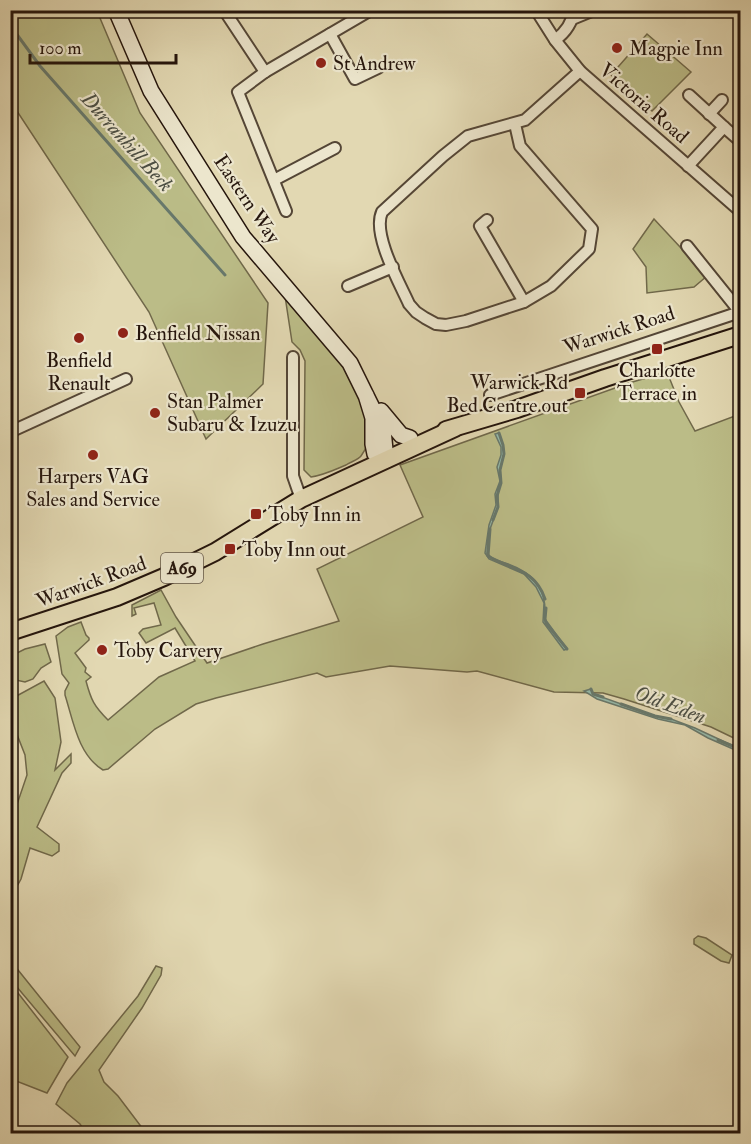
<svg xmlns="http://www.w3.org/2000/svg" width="751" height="1144" viewBox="0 0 751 1144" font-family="'IM FELL Double Pica',serif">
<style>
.green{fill:#bbbc87;stroke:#70684a;stroke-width:1.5}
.water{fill:#95baab;stroke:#68786b;stroke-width:1.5}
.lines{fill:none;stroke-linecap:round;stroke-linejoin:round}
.stream{stroke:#68786b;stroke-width:3}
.street-casing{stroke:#544636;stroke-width:14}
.secondary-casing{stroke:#25150c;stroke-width:18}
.primary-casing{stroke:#25150c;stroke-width:20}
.street{stroke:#ece6cd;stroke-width:10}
.secondary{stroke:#ece6cd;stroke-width:15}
.primary{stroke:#e2d8b2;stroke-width:16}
.poi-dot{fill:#8f2418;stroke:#ece6cd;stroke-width:2}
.labels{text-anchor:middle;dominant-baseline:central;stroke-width:4.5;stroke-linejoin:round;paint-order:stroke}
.shield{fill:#ece6cd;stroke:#615446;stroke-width:1.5}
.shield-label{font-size:18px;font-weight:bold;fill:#25150c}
.poi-label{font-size:20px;fill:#25150c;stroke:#ece6cd;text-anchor:start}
.street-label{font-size:20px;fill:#25150c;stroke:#ece6cd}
.water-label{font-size:21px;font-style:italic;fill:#4c4f44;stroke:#ece6cd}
</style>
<rect width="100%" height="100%" fill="#e2d8b2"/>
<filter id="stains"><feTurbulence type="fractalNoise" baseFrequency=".00333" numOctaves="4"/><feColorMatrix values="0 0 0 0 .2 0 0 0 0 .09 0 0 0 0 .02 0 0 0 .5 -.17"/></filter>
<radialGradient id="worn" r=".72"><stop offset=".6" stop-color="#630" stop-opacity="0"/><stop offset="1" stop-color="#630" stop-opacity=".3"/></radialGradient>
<g class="green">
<path d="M 10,11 L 97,11 L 140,113 L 268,303 L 263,384 L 206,439 L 149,312 L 11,102 Z"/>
<path d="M 647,34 L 691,72 L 652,111 L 611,75 Z"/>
<path d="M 654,219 L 707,276 L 694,287 L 647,293 L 646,267 L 633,249 Z"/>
<path d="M 285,296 C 312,329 396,411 361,456 C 358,460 350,462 346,465 C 334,470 324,475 311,477 L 304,470 L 305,361 L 300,350 L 292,342 Z"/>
<path d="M 667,372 L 679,402 L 695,431 L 740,414 L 740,741 L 711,727 L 624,699 L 603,693 L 554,692 L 477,671 L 467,672 L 390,666 L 326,677 L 317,673 L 216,698 L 196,704 L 155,729 L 108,769 L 103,770 C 78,755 73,720 65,695 L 65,691 L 69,683 L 62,674 L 56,636 L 68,627 L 81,622 L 86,635 L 89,638 L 89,640 L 75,653 L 86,668 L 85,672 L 91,677 L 86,681 C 91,700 94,706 108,720 L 159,677 L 195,661 L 175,628 L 146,643 L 139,633 L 143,629 L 161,625 L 154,603 L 134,608 L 136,614 L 132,616 L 132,605 L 161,590 L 176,617 L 207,663 L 263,644 L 339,621 L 317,569 L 423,517 L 400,465 L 629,383 Z"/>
<path d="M 45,644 L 51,662 L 41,668 L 33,679 L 25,682 L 11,679 L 11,656 L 25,649 Z"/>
<path d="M 44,681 L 55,698 L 61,742 L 55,770 L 71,754 L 71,763 L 62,773 L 37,827 L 59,844 L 59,851 L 52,856 L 30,848 L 21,879 L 11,897 L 11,822 L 27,775 L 25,755 L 16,732 L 11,727 L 11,699 Z"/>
<path d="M 698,936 L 706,938 L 732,955 L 729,963 L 721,961 L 694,944 L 694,939 Z"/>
<path d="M 10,960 L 80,1047 L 75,1056 L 11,980 Z"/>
<path d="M 156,966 L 162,968 L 161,975 L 142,1008 L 99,1070 L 104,1082 L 118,1096 L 146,1133 L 86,1133 L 80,1124 L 56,1104 L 67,1083 L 138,996 Z"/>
<path d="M 11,984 L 68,1057 L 47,1093 L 11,1079 Z"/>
</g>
<g class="water">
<path d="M 499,433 L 503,445 L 504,454 L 500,470 L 501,483 L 498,490 L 498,507 L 489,532 L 487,553 C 492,560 500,561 508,564 C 536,574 547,590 545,619 L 567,649 L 564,650 L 543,622 L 544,603 L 536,587 L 524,574 L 489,559 L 485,553 L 489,525 L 496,505 L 495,494 L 500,481 L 497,467 L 501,455 L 501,447 L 495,434 Z"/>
<path d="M 591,689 L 593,694 L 655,716 L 671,719 L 695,728 L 740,749 L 740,752 L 708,738 L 685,725 L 658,719 L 597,699 L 584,691 Z"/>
</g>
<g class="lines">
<g class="stream">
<path d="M 10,25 L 40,66 L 225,275"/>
<path d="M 493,520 L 498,507 L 497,496 L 501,483 L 500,470 L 504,454 L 503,445 L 499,433"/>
<path d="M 490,529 L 488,556 C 510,569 535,569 545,599"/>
<path d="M 546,608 L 545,619 L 546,623 L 567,649"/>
<path d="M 591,689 L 593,694 L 603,697"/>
<path d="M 621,704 L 655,716 L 671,719"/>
<path d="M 718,740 L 740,749"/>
</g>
<g class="street-casing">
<g id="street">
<path d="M 224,10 L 265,72"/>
<path d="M 536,10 L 555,40 L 580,71 L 740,211"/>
<path d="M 152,11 L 153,10"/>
<path d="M 572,19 L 594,10"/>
<path d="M 330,34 L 355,79 L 378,68"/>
<path d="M 555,40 C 565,33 572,24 574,10"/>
<path d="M 709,114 L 722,100"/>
<path d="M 515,124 L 520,146 L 592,229 L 589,249 L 551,286 L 524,302 L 466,321 L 446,325 L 436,324 L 425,318 L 416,312 L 409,304 C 399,282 372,234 382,212 L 443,156 L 468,136 L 525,120 L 580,71"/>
<path d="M 724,127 L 740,141"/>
<path d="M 688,166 L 724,127 L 689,95"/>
<path d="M 274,180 L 335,148"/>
<path d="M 286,211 L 238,92 L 265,72 L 371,10"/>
<path d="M 487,220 L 480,226 L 524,302"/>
<path d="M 687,246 L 740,312"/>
<path d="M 348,286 L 393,267"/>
<path d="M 293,357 L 293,476 L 301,499"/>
<path d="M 490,395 L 740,312"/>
<path d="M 10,432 L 126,379"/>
</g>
</g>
<g class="secondary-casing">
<g id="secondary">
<path d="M 116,10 L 151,91 L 243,237 L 350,363 L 383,430 L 386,460 L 375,454 L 373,444 L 373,418 L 366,395"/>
<path d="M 381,411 L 401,435 L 410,438"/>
</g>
</g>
<g class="primary-casing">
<g id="primary">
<path d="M 446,430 L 517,409 L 605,378 L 740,335"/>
<path d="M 10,632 L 117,597 L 164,577 L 215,552 L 301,499 L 455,428"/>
</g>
</g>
<use href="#street" class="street"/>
<use href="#secondary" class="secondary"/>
<use href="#primary" class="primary"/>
</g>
<g class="poi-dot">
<circle cx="617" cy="48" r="6"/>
<circle cx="321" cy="63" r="6"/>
<circle cx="123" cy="333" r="6"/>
<circle cx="79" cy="338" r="6"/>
<rect x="651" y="343" width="12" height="12" rx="3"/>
<rect x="574" y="387" width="12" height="12" rx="3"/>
<circle cx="155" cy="413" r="6"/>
<circle cx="93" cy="455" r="6"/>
<rect x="250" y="508" width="12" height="12" rx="3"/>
<rect x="224" y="543" width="12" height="12" rx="3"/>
<circle cx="102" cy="650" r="6"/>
</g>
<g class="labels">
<rect class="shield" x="161" y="553" width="42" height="30" rx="4.5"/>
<g class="shield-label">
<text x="182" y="568">A69</text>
</g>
<g class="poi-label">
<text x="629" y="48">Magpie Inn</text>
<text x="333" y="63">St Andrew</text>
<text x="135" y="333">Benfield Nissan</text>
<text x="79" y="360" text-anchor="middle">Benfield<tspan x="79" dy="23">Renault</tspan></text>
<text x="657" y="370" text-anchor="middle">Charlotte<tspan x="657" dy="23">Terrace in</tspan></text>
<text x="568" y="382" text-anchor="end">Warwick Rd<tspan x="568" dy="23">Bed Centre out</tspan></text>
<text x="167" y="401">Stan Palmer<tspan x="167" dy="23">Subaru &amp; Izuzu</tspan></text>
<text x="93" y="476" text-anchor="middle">Harpers VAG<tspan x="93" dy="23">Sales and Service</tspan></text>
<text x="268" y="514">Toby Inn in</text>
<text x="242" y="549">Toby Inn out</text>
<text x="114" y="650">Toby Carvery</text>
</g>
<g class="street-label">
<text transform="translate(644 103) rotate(41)">Victoria Road</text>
<text transform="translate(247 199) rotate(56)">Eastern Way</text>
<text transform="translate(619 330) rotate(-18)">Warwick Road</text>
<text transform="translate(91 582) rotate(-20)">Warwick Road</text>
</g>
<g class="water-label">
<text transform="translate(127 142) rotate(48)">Durranhill Beck</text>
<text transform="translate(670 705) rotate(20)">Old Eden</text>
</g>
</g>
<rect width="751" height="1144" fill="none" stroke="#e2d8b2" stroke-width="36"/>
<rect x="12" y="12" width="727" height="1120" fill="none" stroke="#25150c" stroke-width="3"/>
<rect x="18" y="18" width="715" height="1108" fill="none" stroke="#25150c" stroke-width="1.5"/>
<path d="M30 54v9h146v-9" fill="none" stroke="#25150c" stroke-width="3"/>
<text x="39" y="54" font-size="18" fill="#25150c" stroke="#ece6cd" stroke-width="4.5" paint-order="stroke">100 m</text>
<rect width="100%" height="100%" filter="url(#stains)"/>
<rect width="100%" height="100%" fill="url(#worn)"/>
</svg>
